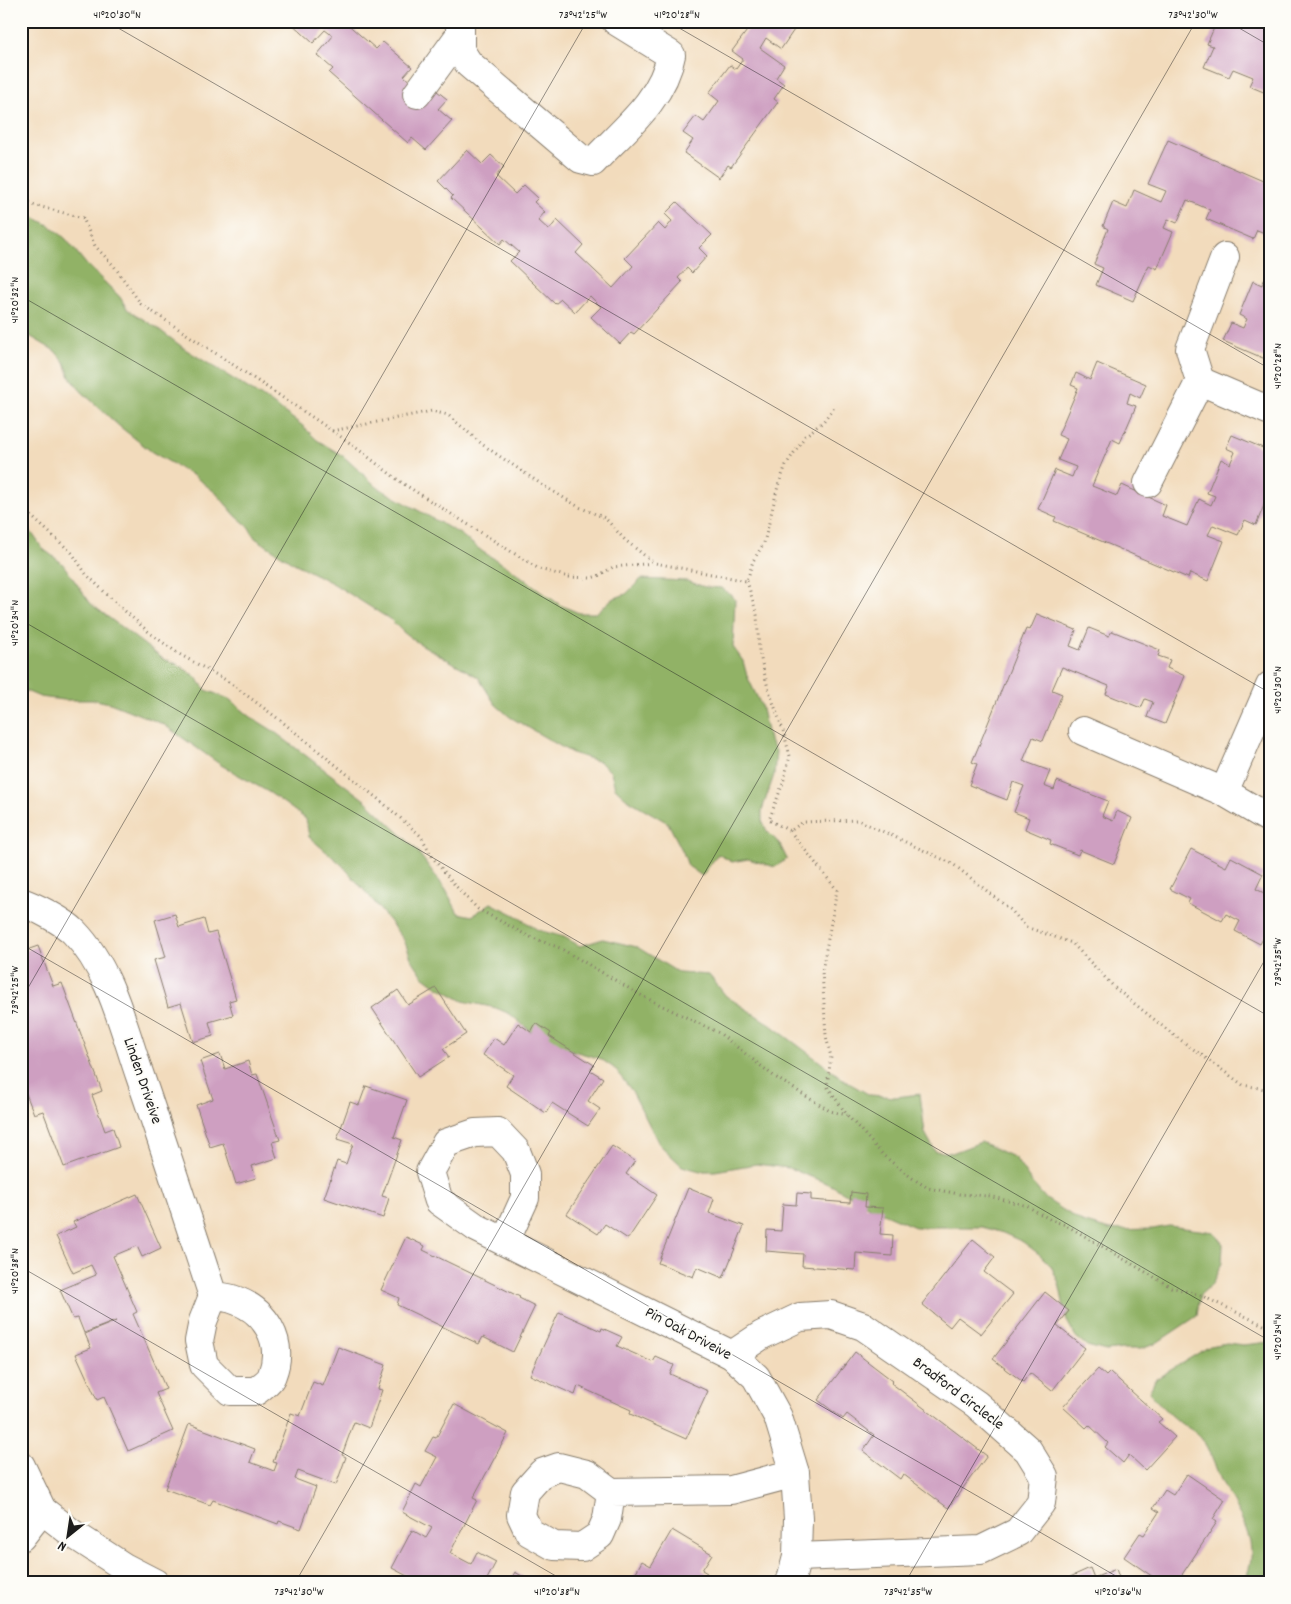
<svg xmlns="http://www.w3.org/2000/svg" width="1291" height="1604" viewBox="0 0 1291 1604" font-family="Dekko,sans-serif">
<style>
.forest{fill:#91b266;stroke:#566741}
.building{fill:#ce9fc1}
.lines{fill:none;stroke-linecap:round;stroke-linejoin:round}
.street-casing{stroke:#877c6c;stroke-width:30}
.secondary-casing{stroke:#877c6c;stroke-width:30}
.path{stroke:#877c6c;stroke-width:3;stroke-dasharray:1 4;stroke-linecap:butt}
.street{stroke:#fff;stroke-width:28}
.secondary{stroke:#fff;stroke-width:28}
.ticks{fill:none;stroke:#1c1c1c;stroke-width:1;stroke-opacity:0.45}
.labels{text-anchor:middle;dominant-baseline:central;stroke-width:4;stroke-linejoin:round;paint-order:stroke}
.street-label{font-size:16px;fill:#1c1c1c;stroke:#fdfcf7}
.neatline{fill:none;stroke:#1c1c1c;stroke-width:2}
.ticks-label{font-size:12px;text-anchor:middle;fill:#1c1c1c}
</style>
<rect width="100%" height="100%" fill="#fdfcf7"/>
<filter id="ink" filterUnits="userSpaceOnUse"><feTurbulence type="fractalNoise" baseFrequency=".02" numOctaves="2"/><feDisplacementMap in="SourceGraphic" scale="10" xChannelSelector="R" yChannelSelector="G"/><feConvolveMatrix kernelMatrix="1 2 1 2 8 2 1 2 1" color-interpolation-filters="sRGB"/></filter>
<filter id="wash" filterUnits="userSpaceOnUse"><feTurbulence type="fractalNoise" baseFrequency=".0096" numOctaves="4" result="noise"/><feDisplacementMap in="SourceGraphic" scale="20" xChannelSelector="R" yChannelSelector="G"/><feGaussianBlur stdDeviation="1.12" result="paint"/><feColorMatrix in="noise" values="0 0 0 0 0 0 0 0 0 0 0 0 0 0 0 0 0 1.4 0 .05"/><feComposite in="paint" operator="in"/></filter>
<g filter="url(#wash)">
<rect width="100%" height="100%" fill="#f2dbbc"/>
<g class="forest">
<path d="M 21,210 L 52,227 L 66,239 L 86,264 L 120,297 L 127,309 L 157,328 L 185,349 L 267,400 L 303,426 L 317,440 L 343,456 L 377,487 L 460,534 L 483,552 L 511,569 L 560,605 L 579,613 L 596,613 L 612,599 L 626,594 L 641,579 L 687,581 L 705,587 L 722,588 L 735,599 L 733,647 L 743,661 L 747,676 L 761,705 L 769,740 L 776,751 L 774,775 L 762,810 L 762,821 L 767,831 L 779,843 L 787,859 L 775,867 L 748,859 L 732,862 L 718,854 L 702,876 L 688,866 L 683,852 L 668,823 L 627,799 L 615,788 L 611,772 L 600,762 L 572,753 L 510,717 L 495,704 L 478,677 L 417,642 L 403,632 L 391,620 L 334,584 L 292,562 L 255,538 L 248,526 L 236,516 L 216,493 L 194,476 L 152,452 L 119,426 L 82,392 L 70,377 L 65,363 L 55,351 L 21,331 Z"/>
<path d="M 21,526 L 29,529 L 43,549 L 62,563 L 91,604 L 163,659 L 177,664 L 195,676 L 206,690 L 229,699 L 251,717 L 272,730 L 366,801 L 415,848 L 446,890 L 458,913 L 472,916 L 491,903 L 515,915 L 538,930 L 564,937 L 580,946 L 603,939 L 637,947 L 679,973 L 709,975 L 726,996 L 768,1023 L 847,1082 L 870,1095 L 896,1097 L 920,1094 L 925,1133 L 935,1151 L 952,1153 L 981,1142 L 1015,1158 L 1032,1183 L 1046,1199 L 1082,1222 L 1110,1230 L 1153,1229 L 1169,1226 L 1214,1232 L 1223,1244 L 1222,1263 L 1212,1284 L 1200,1295 L 1197,1316 L 1155,1344 L 1141,1349 L 1123,1349 L 1106,1351 L 1087,1346 L 1076,1337 L 1067,1321 L 1059,1283 L 1051,1266 L 1039,1254 L 1023,1242 L 1003,1233 L 982,1227 L 915,1227 L 871,1208 L 831,1185 L 789,1168 L 756,1164 L 715,1171 L 700,1171 L 682,1166 L 659,1144 L 632,1091 L 614,1068 L 601,1059 L 543,1042 L 510,1014 L 496,1008 L 463,1001 L 435,985 L 423,976 L 411,958 L 404,940 L 371,898 L 342,865 L 309,837 L 306,819 L 270,793 L 221,765 L 163,724 L 110,703 L 96,700 L 63,700 L 40,697 L 21,689 Z"/>
<path d="M 1270,1342 L 1270,1583 L 1243,1583 C 1265,1545 1237,1513 1221,1480 C 1216,1469 1208,1446 1201,1438 C 1194,1430 1184,1426 1176,1420 C 1166,1412 1158,1402 1149,1392 L 1156,1379 L 1210,1346 L 1227,1343 L 1243,1345 Z"/>
</g>
<g id="blocks">
<g class="building">
<path d="M 289,21 L 344,21 L 376,49 L 383,42 L 412,67 L 404,76 L 425,95 L 432,87 L 447,99 L 438,109 L 452,121 L 426,150 L 412,138 L 408,143 L 329,73 L 333,69 L 317,55 L 333,36 L 325,30 L 313,43 Z"/>
<path d="M 739,21 L 800,21 L 781,49 L 766,38 L 760,48 L 784,65 L 776,78 L 784,84 L 774,99 L 778,102 L 731,167 L 728,165 L 719,178 L 684,153 L 693,140 L 683,133 L 696,116 L 704,122 L 719,101 L 709,93 L 730,65 L 736,69 L 743,59 L 732,51 L 749,28 Z"/>
<path d="M 1217,21 L 1259,21 L 1270,26 L 1270,85 L 1266,93 L 1249,86 L 1253,77 L 1233,69 L 1229,77 L 1204,67 L 1213,46 L 1207,44 Z"/>
<path d="M 1168,140 L 1270,184 L 1270,235 L 1257,230 L 1253,239 L 1206,219 L 1210,210 L 1187,200 L 1177,223 L 1168,219 L 1164,228 L 1173,232 L 1157,269 L 1149,265 L 1133,301 L 1096,285 L 1103,268 L 1094,264 L 1108,229 L 1103,226 L 1113,202 L 1127,208 L 1134,190 L 1161,202 L 1166,191 L 1148,184 Z"/>
<path d="M 467,150 L 482,164 L 491,155 L 504,167 L 496,176 L 515,194 L 524,185 L 538,198 L 534,202 L 545,212 L 538,220 L 549,230 L 557,220 L 583,245 L 576,253 L 613,288 L 633,266 L 625,258 L 658,223 L 665,230 L 672,221 L 665,214 L 677,202 L 712,235 L 699,248 L 707,256 L 692,273 L 687,268 L 678,278 L 682,282 L 634,334 L 631,332 L 620,344 L 591,317 L 601,307 L 590,296 L 575,312 L 561,299 L 555,304 L 510,261 L 519,252 L 504,239 L 500,244 L 451,198 L 453,196 L 438,181 Z"/>
<path d="M 1270,267 L 1270,361 L 1223,341 L 1231,323 L 1243,328 L 1247,319 L 1239,315 L 1253,281 L 1262,285 Z"/>
<path d="M 1097,363 L 1146,384 L 1140,398 L 1130,393 L 1127,403 L 1136,406 L 1120,443 L 1112,439 L 1092,486 L 1117,496 L 1122,485 L 1166,505 L 1162,516 L 1187,526 L 1199,499 L 1211,505 L 1215,496 L 1207,493 L 1221,459 L 1230,464 L 1235,452 L 1226,448 L 1232,435 L 1270,451 L 1270,467 L 1267,472 L 1270,473 L 1270,499 L 1267,498 L 1256,525 L 1245,520 L 1238,535 L 1213,525 L 1208,535 L 1224,541 L 1208,581 L 1190,573 L 1188,578 L 1054,521 L 1056,517 L 1038,509 L 1055,470 L 1072,477 L 1076,467 L 1058,460 L 1067,439 L 1058,435 L 1078,388 L 1071,385 L 1076,373 L 1090,380 Z"/>
<path d="M 1037,614 L 1076,630 L 1070,646 L 1080,650 L 1089,628 L 1109,636 L 1112,631 L 1160,650 L 1158,656 L 1170,660 L 1167,668 L 1185,676 L 1165,724 L 1147,717 L 1153,702 L 1145,699 L 1141,708 L 1106,694 L 1109,686 L 1062,667 L 1052,690 L 1062,694 L 1043,741 L 1033,737 L 1023,761 L 1050,771 L 1044,786 L 1054,790 L 1057,781 L 1108,801 L 1102,816 L 1113,821 L 1117,811 L 1132,818 L 1114,864 L 1080,850 L 1078,855 L 1050,844 L 1051,840 L 1025,829 L 1029,818 L 1014,812 L 1024,786 L 1013,782 L 1007,800 L 969,785 L 977,764 L 972,762 L 980,743 L 1026,629 L 1030,630 Z"/>
<path d="M 1191,849 L 1226,867 L 1231,857 L 1263,874 L 1256,889 L 1266,894 L 1270,886 L 1270,938 L 1265,935 L 1260,944 L 1235,931 L 1240,921 L 1226,914 L 1222,921 L 1188,903 L 1190,899 L 1170,889 Z"/>
<path d="M 175,914 L 179,927 L 204,919 L 208,934 L 216,932 L 236,999 L 229,1001 L 233,1015 L 209,1022 L 213,1036 L 193,1042 L 181,1003 L 168,1007 L 154,960 L 166,957 L 155,920 Z"/>
<path d="M 38,946 L 53,986 L 62,983 L 102,1091 L 92,1095 L 105,1131 L 113,1128 L 119,1147 L 64,1167 L 43,1111 L 34,1114 L 21,1081 L 21,952 Z"/>
<path d="M 436,988 L 466,1034 L 443,1049 L 449,1057 L 418,1077 L 372,1008 L 398,990 L 408,1005 Z"/>
<path d="M 518,1023 L 531,1032 L 536,1023 L 551,1033 L 549,1036 L 594,1065 L 590,1070 L 603,1078 L 588,1101 L 600,1109 L 588,1126 L 552,1103 L 546,1113 L 506,1086 L 513,1075 L 483,1055 L 494,1038 L 504,1045 Z"/>
<path d="M 220,1054 L 225,1069 L 248,1061 L 252,1075 L 257,1074 L 280,1140 L 272,1142 L 277,1158 L 252,1166 L 256,1178 L 236,1184 L 223,1143 L 210,1147 L 196,1105 L 213,1099 L 200,1061 Z"/>
<path d="M 366,1086 L 407,1100 L 394,1137 L 402,1140 L 382,1196 L 389,1198 L 383,1218 L 324,1198 L 337,1161 L 346,1164 L 353,1144 L 337,1139 L 350,1102 L 359,1105 Z"/>
<path d="M 612,1146 L 635,1161 L 626,1174 L 657,1195 L 628,1239 L 605,1224 L 598,1234 L 567,1214 Z"/>
<path d="M 688,1188 L 714,1199 L 709,1213 L 744,1226 L 723,1278 L 697,1267 L 693,1277 L 658,1263 Z"/>
<path d="M 851,1192 L 866,1194 L 865,1207 L 883,1208 L 880,1234 L 893,1235 L 892,1256 L 856,1253 L 855,1270 L 802,1266 L 803,1254 L 766,1251 L 767,1230 L 781,1231 L 783,1204 L 796,1205 L 797,1193 L 811,1194 L 811,1200 L 850,1203 Z"/>
<path d="M 137,1194 L 161,1248 L 142,1257 L 137,1246 L 113,1256 L 137,1312 L 133,1314 L 166,1389 L 156,1393 L 173,1431 L 128,1451 L 104,1397 L 97,1400 L 76,1354 L 91,1348 L 85,1334 L 116,1321 L 84,1333 L 78,1318 L 73,1319 L 60,1290 L 96,1275 L 91,1265 L 73,1273 L 56,1236 L 76,1227 L 73,1222 Z"/>
<path d="M 406,1237 L 425,1246 L 423,1250 L 520,1297 L 519,1298 L 535,1306 L 513,1352 L 483,1337 L 479,1344 L 397,1305 L 399,1298 L 381,1290 Z"/>
<path d="M 973,1239 L 995,1257 L 984,1272 L 1013,1294 L 981,1334 L 958,1317 L 950,1327 L 922,1304 Z"/>
<path d="M 1045,1292 L 1069,1311 L 1057,1326 L 1085,1348 L 1052,1391 L 1030,1373 L 1023,1382 L 993,1359 Z"/>
<path d="M 559,1312 L 601,1331 L 602,1328 L 622,1337 L 617,1346 L 653,1362 L 656,1357 L 674,1365 L 670,1374 L 708,1391 L 686,1439 L 630,1414 L 631,1410 L 578,1386 L 575,1395 L 530,1375 Z"/>
<path d="M 338,1347 L 386,1365 L 378,1389 L 382,1390 L 369,1428 L 354,1422 L 342,1455 L 346,1457 L 336,1485 L 298,1471 L 295,1479 L 316,1487 L 301,1529 L 279,1521 L 278,1524 L 213,1500 L 210,1505 L 165,1489 L 189,1424 L 255,1449 L 250,1462 L 274,1471 L 277,1463 L 273,1462 L 291,1413 L 300,1416 L 313,1382 L 323,1386 Z"/>
<path d="M 855,1352 L 893,1381 L 891,1383 L 987,1456 L 948,1508 L 903,1474 L 900,1479 L 863,1451 L 874,1435 L 847,1414 L 843,1419 L 818,1400 Z"/>
<path d="M 1098,1369 L 1106,1376 L 1110,1372 L 1162,1419 L 1158,1422 L 1175,1437 L 1145,1470 L 1129,1455 L 1123,1463 L 1105,1447 L 1108,1443 L 1089,1425 L 1086,1428 L 1063,1407 Z"/>
<path d="M 454,1404 L 508,1433 L 473,1498 L 477,1500 L 450,1553 L 471,1564 L 477,1552 L 496,1562 L 485,1583 L 410,1583 L 407,1581 L 409,1577 L 392,1568 L 412,1530 L 426,1538 L 432,1528 L 402,1512 L 416,1484 L 421,1487 L 437,1457 L 425,1451 L 433,1437 L 436,1438 Z"/>
<path d="M 1187,1474 L 1225,1500 L 1213,1519 L 1217,1522 L 1179,1579 L 1175,1576 L 1170,1583 L 1162,1583 L 1124,1557 L 1140,1533 L 1144,1535 L 1159,1512 L 1153,1508 L 1165,1490 L 1173,1495 Z"/>
<path d="M 672,1530 L 712,1554 L 702,1570 L 707,1573 L 702,1583 L 630,1583 L 642,1561 L 651,1566 Z"/>
<path d="M 1090,1568 L 1094,1578 L 1116,1569 L 1121,1583 L 1072,1583 L 1070,1577 Z"/>
<path d="M 515,1572 L 534,1583 L 509,1583 Z"/>
</g>
</g>
</g>
<g filter="url(#ink)">
<use href="#blocks" fill-opacity="0" stroke="#877c6c" stroke-width="1"/>
<g class="lines">
<g class="street-casing">
<g id="street">
<path d="M 460,35 L 460,50 L 469,64 L 581,159 L 593,162 C 623,130 663,100 671,55 L 616,21"/>
<path d="M 417,94 L 460,35 L 460,27"/>
<path d="M 1200,381 L 1270,411"/>
<path d="M 1148,483 L 1200,381 L 1190,349 L 1225,257"/>
<path d="M 1083,731 L 1224,792 L 1270,819"/>
<path d="M 1224,792 L 1270,686"/>
<path d="M 21,902 C 36,907 63,921 74,932 C 111,970 123,1027 140,1076 C 165,1149 189,1223 213,1296 L 203,1321 L 199,1341 L 204,1365 L 230,1391 L 256,1391 C 261,1387 270,1381 272,1375 C 285,1341 265,1309 232,1299 C 226,1297 219,1297 213,1296"/>
<path d="M 505,1242 L 525,1198 L 525,1174 L 516,1151 L 498,1132 L 475,1133 L 446,1143 L 430,1172 L 439,1201 L 477,1228 L 732,1355 L 756,1377 L 778,1417 L 795,1473 L 798,1519 L 797,1557 L 790,1583"/>
<path d="M 732,1355 L 762,1335 L 800,1317 L 831,1315 L 863,1326 L 976,1404 L 1028,1450 L 1044,1476 L 1041,1503 L 1018,1532 L 981,1550 L 797,1557"/>
<path d="M 611,1492 L 607,1519 L 600,1535 L 582,1547 L 554,1546 L 529,1532 L 521,1515 L 525,1492 L 542,1473 L 559,1467 L 587,1474 L 611,1492 L 731,1490 L 795,1473"/>
<path d="M 21,1537 L 42,1510"/>
</g>
</g>
<g class="secondary-casing">
<path id="secondary" d="M 21,1466 L 42,1510 L 73,1534 L 124,1567 L 155,1583"/>
</g>
<g class="path">
<path d="M 21,197 L 34,205 L 83,218 L 95,246 L 114,266 L 141,304 L 312,417 L 350,443 L 402,483 L 539,569 L 569,577 L 591,578 L 598,576 L 613,567 L 655,563 L 747,581 L 753,561 L 764,543 L 778,486 L 786,465 L 805,436 L 823,422 L 835,406"/>
<path d="M 332,431 L 432,411 L 448,415 L 483,445 L 544,486 L 579,507 L 605,518 L 625,540 L 654,563"/>
<path d="M 21,504 L 31,516 L 72,553 L 86,574 L 118,605 L 151,634 L 179,654 L 226,680 L 280,720 L 383,803 L 421,836 L 433,858 L 459,890 L 478,909 L 528,936 L 560,948 L 644,997 L 719,1033 L 775,1077 L 830,1111 L 847,1115"/>
<path d="M 747,581 L 757,615 L 759,651 L 768,688 L 783,730 L 790,756 L 783,783 L 769,820 L 790,831 L 803,822 L 858,820 L 953,864 L 1011,910 L 1026,927 L 1072,943 L 1115,988 L 1171,1033 L 1243,1085 L 1270,1090"/>
<path d="M 790,831 L 837,890 L 822,971 L 826,1036 L 831,1057 L 827,1086 L 847,1115 L 884,1156 L 912,1178 L 928,1188 L 959,1194 L 989,1196 L 1027,1206 L 1051,1220 L 1066,1225 L 1171,1287 L 1200,1295 L 1270,1328"/>
</g>
<use href="#street" class="street"/>
<use href="#secondary" class="secondary"/>
</g>
</g>
<path class="ticks" d="M 106,21 L 1270,693M 667,21 L 1270,369M 1227,21 L 1270,46M 21,296 L 1270,1017M 21,620 L 1270,1341M 21,944 L 1128,1583M 21,1000 L 587,21M 21,1267 L 568,1583M 295,1583 L 1196,21M 905,1583 L 1270,951"/>
<g class="labels">
<g class="street-label">
<text transform="translate(142 1081) rotate(71)">Linden Driveive</text>
<text transform="translate(688 1334) rotate(28)">Pin Oak Driveive</text>
<text transform="translate(958 1394) rotate(37)">Bradford Circlecle</text>
</g>
</g>
<rect width="1291" height="1604" fill="none" stroke="#fdfcf7" stroke-width="55"/>
<g transform="translate(68 1536) rotate(210)" stroke="#fdfcf7" stroke-width="4" paint-order="stroke">
<path d="M0-4L9 19L0 12L-9 19Z" fill="#1c1c1c"/>
<text y="-8" font-size="14" font-weight="bold" text-anchor="middle" fill="#1c1c1c">N</text>
</g>
<rect x="28" y="28" width="1236" height="1548" class="neatline"/>
<g class="ticks-label">
<text x="117" y="18">41°20'30"N</text>
<text x="583" y="18">73°42'25"W</text>
<text x="677" y="18">41°20'28"N</text>
<text x="1193" y="18">73°42'30"W</text>
<text transform="translate(14 300) rotate(-90)" y="4">41°20'32"N</text>
<text transform="translate(1277 366) rotate(-90)" y="4">41°20'28"N</text>
<text transform="translate(14 623) rotate(-90)" y="4">41°20'34"N</text>
<text transform="translate(1277 690) rotate(-90)" y="4">41°20'30"N</text>
<text transform="translate(1277 962) rotate(-90)" y="4">73°42'35"W</text>
<text transform="translate(14 990) rotate(-90)" y="4">73°42'25"W</text>
<text transform="translate(14 1271) rotate(-90)" y="4">41°20'38"N</text>
<text transform="translate(1277 1337) rotate(-90)" y="4">41°20'34"N</text>
<text x="299" y="1595">73°42'30"W</text>
<text x="557" y="1595">41°20'38"N</text>
<text x="908" y="1595">73°42'35"W</text>
<text x="1118" y="1595">41°20'36"N</text>
</g>
</svg>
